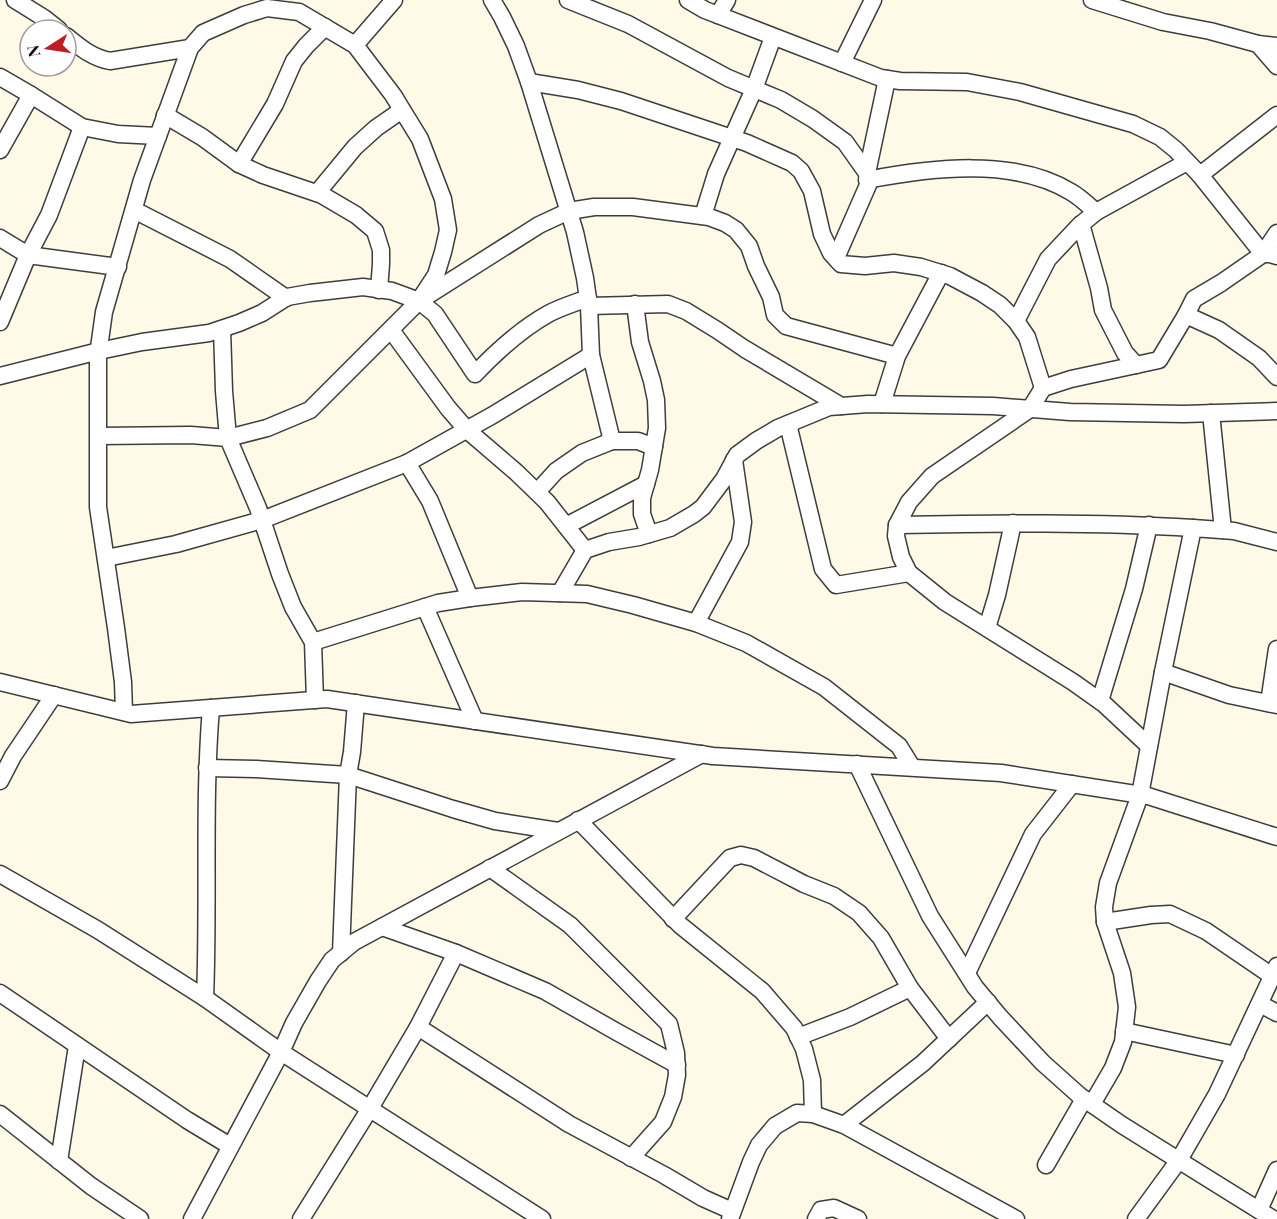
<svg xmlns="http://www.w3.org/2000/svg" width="1277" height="1219" viewBox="0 0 1277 1219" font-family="'Playfair Display',serif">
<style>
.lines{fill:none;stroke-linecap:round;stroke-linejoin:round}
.minor-casing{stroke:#3d3d3d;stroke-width:19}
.minor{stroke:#fff;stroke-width:16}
</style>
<rect width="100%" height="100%" fill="#fffae7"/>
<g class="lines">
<g class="minor-casing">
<g id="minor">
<path d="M 15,0 L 44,18 L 59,30"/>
<path d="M 492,0 L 502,17 L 516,46 L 529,82 L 575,232 L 585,278 L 589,306 L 591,355 L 612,441"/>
<path d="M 568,0 L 628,24 L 728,78 L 781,100 L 813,119 L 845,142 L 867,173 L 868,185 L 836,258"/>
<path d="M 688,0 L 705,10 L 881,78 L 900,81 L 967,82 L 1020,92 L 1133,124 L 1160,137 L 1176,150 L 1200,175 L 1263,254 L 1270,254 L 1277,256"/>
<path d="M 1092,0 L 1163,22 L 1210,31 L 1258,44 L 1277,46"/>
<path d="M 718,15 L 727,0"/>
<path d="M 66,36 C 80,47 92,58 110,61 L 190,48"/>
<path d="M 1258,44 L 1277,66"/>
<path d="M 355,45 L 394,0"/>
<path d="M 842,63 L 873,0"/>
<path d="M 0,77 L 31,95 L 82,127 L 118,134 L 158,136"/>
<path d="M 529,82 L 578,90 L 621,101 L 747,143 L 792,163 L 801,171 L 812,191 L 822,234 L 831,253 L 841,264 L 865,266 L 894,263 L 921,267 L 950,276 L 982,293 L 1000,305 L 1016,321 L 1027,337 L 1043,388"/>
<path d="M 165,115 L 202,137 L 239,164 L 263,175 L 322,195 L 356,215 L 375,231 L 381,250 L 381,264 L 379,290"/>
<path d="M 0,150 L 31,95"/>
<path d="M 239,164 L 275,104 L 294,61 L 306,46 L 325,27"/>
<path d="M 867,173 L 887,79"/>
<path d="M 1200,175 L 1277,115"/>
<path d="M 867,180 C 930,168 1014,157 1071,192 C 1080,197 1088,205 1096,212"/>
<path d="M 317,193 L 355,147 L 376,128 L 402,110"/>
<path d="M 134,210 L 230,259 L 286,298"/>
<path d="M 703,216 L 716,174 L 754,89 L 773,37"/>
<path d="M 1081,224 L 1099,288 L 1103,310 L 1125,353 L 1136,365"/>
<path d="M 0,238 L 28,255 L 118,267"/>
<path d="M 419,301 L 435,314 L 475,374 C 495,353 523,328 548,314 C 561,307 575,303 588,298"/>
<path d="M 635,304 L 640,342 L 652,381 L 656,400 L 657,428 L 650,470 L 642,498 L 642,514 L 649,534"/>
<path d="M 589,306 L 668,304 L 686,311 L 717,330 L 745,349 L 841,406"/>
<path d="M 1186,315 L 1219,330 L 1259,358 L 1277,377"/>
<path d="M 1016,321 L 1048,259 L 1079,226 L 1096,212 L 1187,162"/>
<path d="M 0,322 L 28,255 L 49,215 L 82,127"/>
<path d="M 222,329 L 224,391 L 228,438 L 258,508 L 280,574 L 293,607 L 313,642 L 315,700"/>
<path d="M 391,330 L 448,408 L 467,430 L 516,472 L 547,502 L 585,550"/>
<path d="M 0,376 L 99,351 L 142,342 L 209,333 L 239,323 L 262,313 L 287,297 L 310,293 L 363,287 L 392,291 L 419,301 L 539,225 L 569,211 L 594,207 L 633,207 L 709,217 L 725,223 L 736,230 L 749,246 L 756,266 L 771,297 L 775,315 L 786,326 L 897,356"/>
<path d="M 882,404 L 897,356 L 941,273"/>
<path d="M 1211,413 L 1223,530"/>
<path d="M 788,424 L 823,569 L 836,585 L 909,573"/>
<path d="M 98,436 L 191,435 L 228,438 L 267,428 L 310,410 L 419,301 L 436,275 L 443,252 L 448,230 L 443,199 L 420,139 L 393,95 L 355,45 L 299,12 L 267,8 L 244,15 L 203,33 L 190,48 L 142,180 L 104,312 L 98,355 L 98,507 L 116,628 L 123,682 L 124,712"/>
<path d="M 407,463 L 430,501 L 470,598"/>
<path d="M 537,492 L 556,471 L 582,453 L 612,441 L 638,441 L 654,447"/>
<path d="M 897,525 C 996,523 1095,522 1193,528"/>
<path d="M 566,526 L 646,484"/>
<path d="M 106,558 L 176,544 L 262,520 L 407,463 L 493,415 L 591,355"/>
<path d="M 560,593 L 585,550 L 609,542 L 639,537 L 670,528 L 694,514 L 703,507 L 724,479 L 737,455 L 756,441 L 778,428 L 829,407 L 868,404 L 993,406 L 1070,412 L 1184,414 L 1277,411"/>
<path d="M 425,607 L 475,721"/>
<path d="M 696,623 L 740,542 L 743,522 L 734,460"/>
<path d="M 987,628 L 997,595 L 1013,523"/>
<path d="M 313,642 L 438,603 L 470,598 L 522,592 L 587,594 L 633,605 L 696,623 L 746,643 L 824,687 L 899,746 L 912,767"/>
<path d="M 1163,672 L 1229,695 L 1277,705"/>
<path d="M 0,682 L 131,714 L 327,699 L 713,756 L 1001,773 L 1148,796 L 1277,837"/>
<path d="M 1100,701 L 1134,589 L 1149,525"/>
<path d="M 1269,703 L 1277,649"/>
<path d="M 1149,746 L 1104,704 L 1073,682 L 945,602 L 909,573 L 901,557 L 896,536 L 897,525 L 909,502 L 932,476 L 1030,409 L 1043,388 L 1071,379 L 1159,360 L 1186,315 L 1194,299 L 1221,283 L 1263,254 L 1277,233"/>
<path d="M 857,764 L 930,916 L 975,987 L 1000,1017 L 1043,1063 L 1080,1096 L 1122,1125 L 1273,1219"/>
<path d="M 207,768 L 256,769 L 348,775 L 453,809 L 495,821 L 558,831"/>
<path d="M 0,781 L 13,756 L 54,695"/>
<path d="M 578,820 L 680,925 L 762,991 L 794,1028 L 804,1049 L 812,1080 L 813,1114"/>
<path d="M 490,868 L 570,925 L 669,1024 L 676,1053 L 677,1075 L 673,1097 L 663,1122 L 631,1158"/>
<path d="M 0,874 L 98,930 L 205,998 L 281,1052 L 192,1219"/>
<path d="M 673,919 L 730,858 L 741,855 L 754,858 L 804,884 L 834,896 L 859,913 L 881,938 L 910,988"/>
<path d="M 1105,922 L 1151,915 L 1170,914 L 1206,931 L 1272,976"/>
<path d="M 382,927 L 456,953 L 545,991 L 617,1032 L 677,1065"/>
<path d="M 341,953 L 348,775 L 352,752 L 356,703"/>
<path d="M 967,973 L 1033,834 L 1072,784"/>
<path d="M 0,993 L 187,1120 L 230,1146"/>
<path d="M 205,998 C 209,901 203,804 211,708"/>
<path d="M 1260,1004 L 1277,1013"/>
<path d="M 418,1027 L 569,1124 L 664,1175 L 703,1198 L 732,1211"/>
<path d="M 1124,1031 L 1236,1055"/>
<path d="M 798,1037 L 850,1017 L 910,988 L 949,1039"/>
<path d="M 1092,1104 L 1113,1068 L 1123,1042 L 1127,1007 L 1122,973 L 1105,922 L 1104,907 L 1108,883 L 1140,795 L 1163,672 L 1193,528 L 1234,531 L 1277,542"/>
<path d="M 0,1114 L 91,1186 L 140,1219"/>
<path d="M 844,1125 L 923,1063 L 988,1002"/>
<path d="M 59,1161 L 77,1046"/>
<path d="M 1046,1165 L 1084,1099"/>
<path d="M 1259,1210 L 1277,1170"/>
<path d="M 301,1219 L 369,1110 L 418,1027 L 456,953"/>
<path d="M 542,1219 L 281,1052 L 294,1023 L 318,981 L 332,960 L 354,942 L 702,754"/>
<path d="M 730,1219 L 751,1162 L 759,1145 L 775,1126 L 797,1113 L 813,1114 L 844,1125 L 1016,1219"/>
<path d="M 816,1219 L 821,1210 L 834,1208 L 858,1219"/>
<path d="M 1136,1219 L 1179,1160 L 1217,1094 L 1277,966"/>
</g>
</g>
<use href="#minor" class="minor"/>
</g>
<g transform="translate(48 48) rotate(258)"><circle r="28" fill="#ffffff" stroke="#9d9d9d" stroke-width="1.5"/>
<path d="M0-4.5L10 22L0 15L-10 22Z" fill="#bd1f25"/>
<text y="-9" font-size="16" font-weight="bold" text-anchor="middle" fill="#0a0a0a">N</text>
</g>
</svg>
